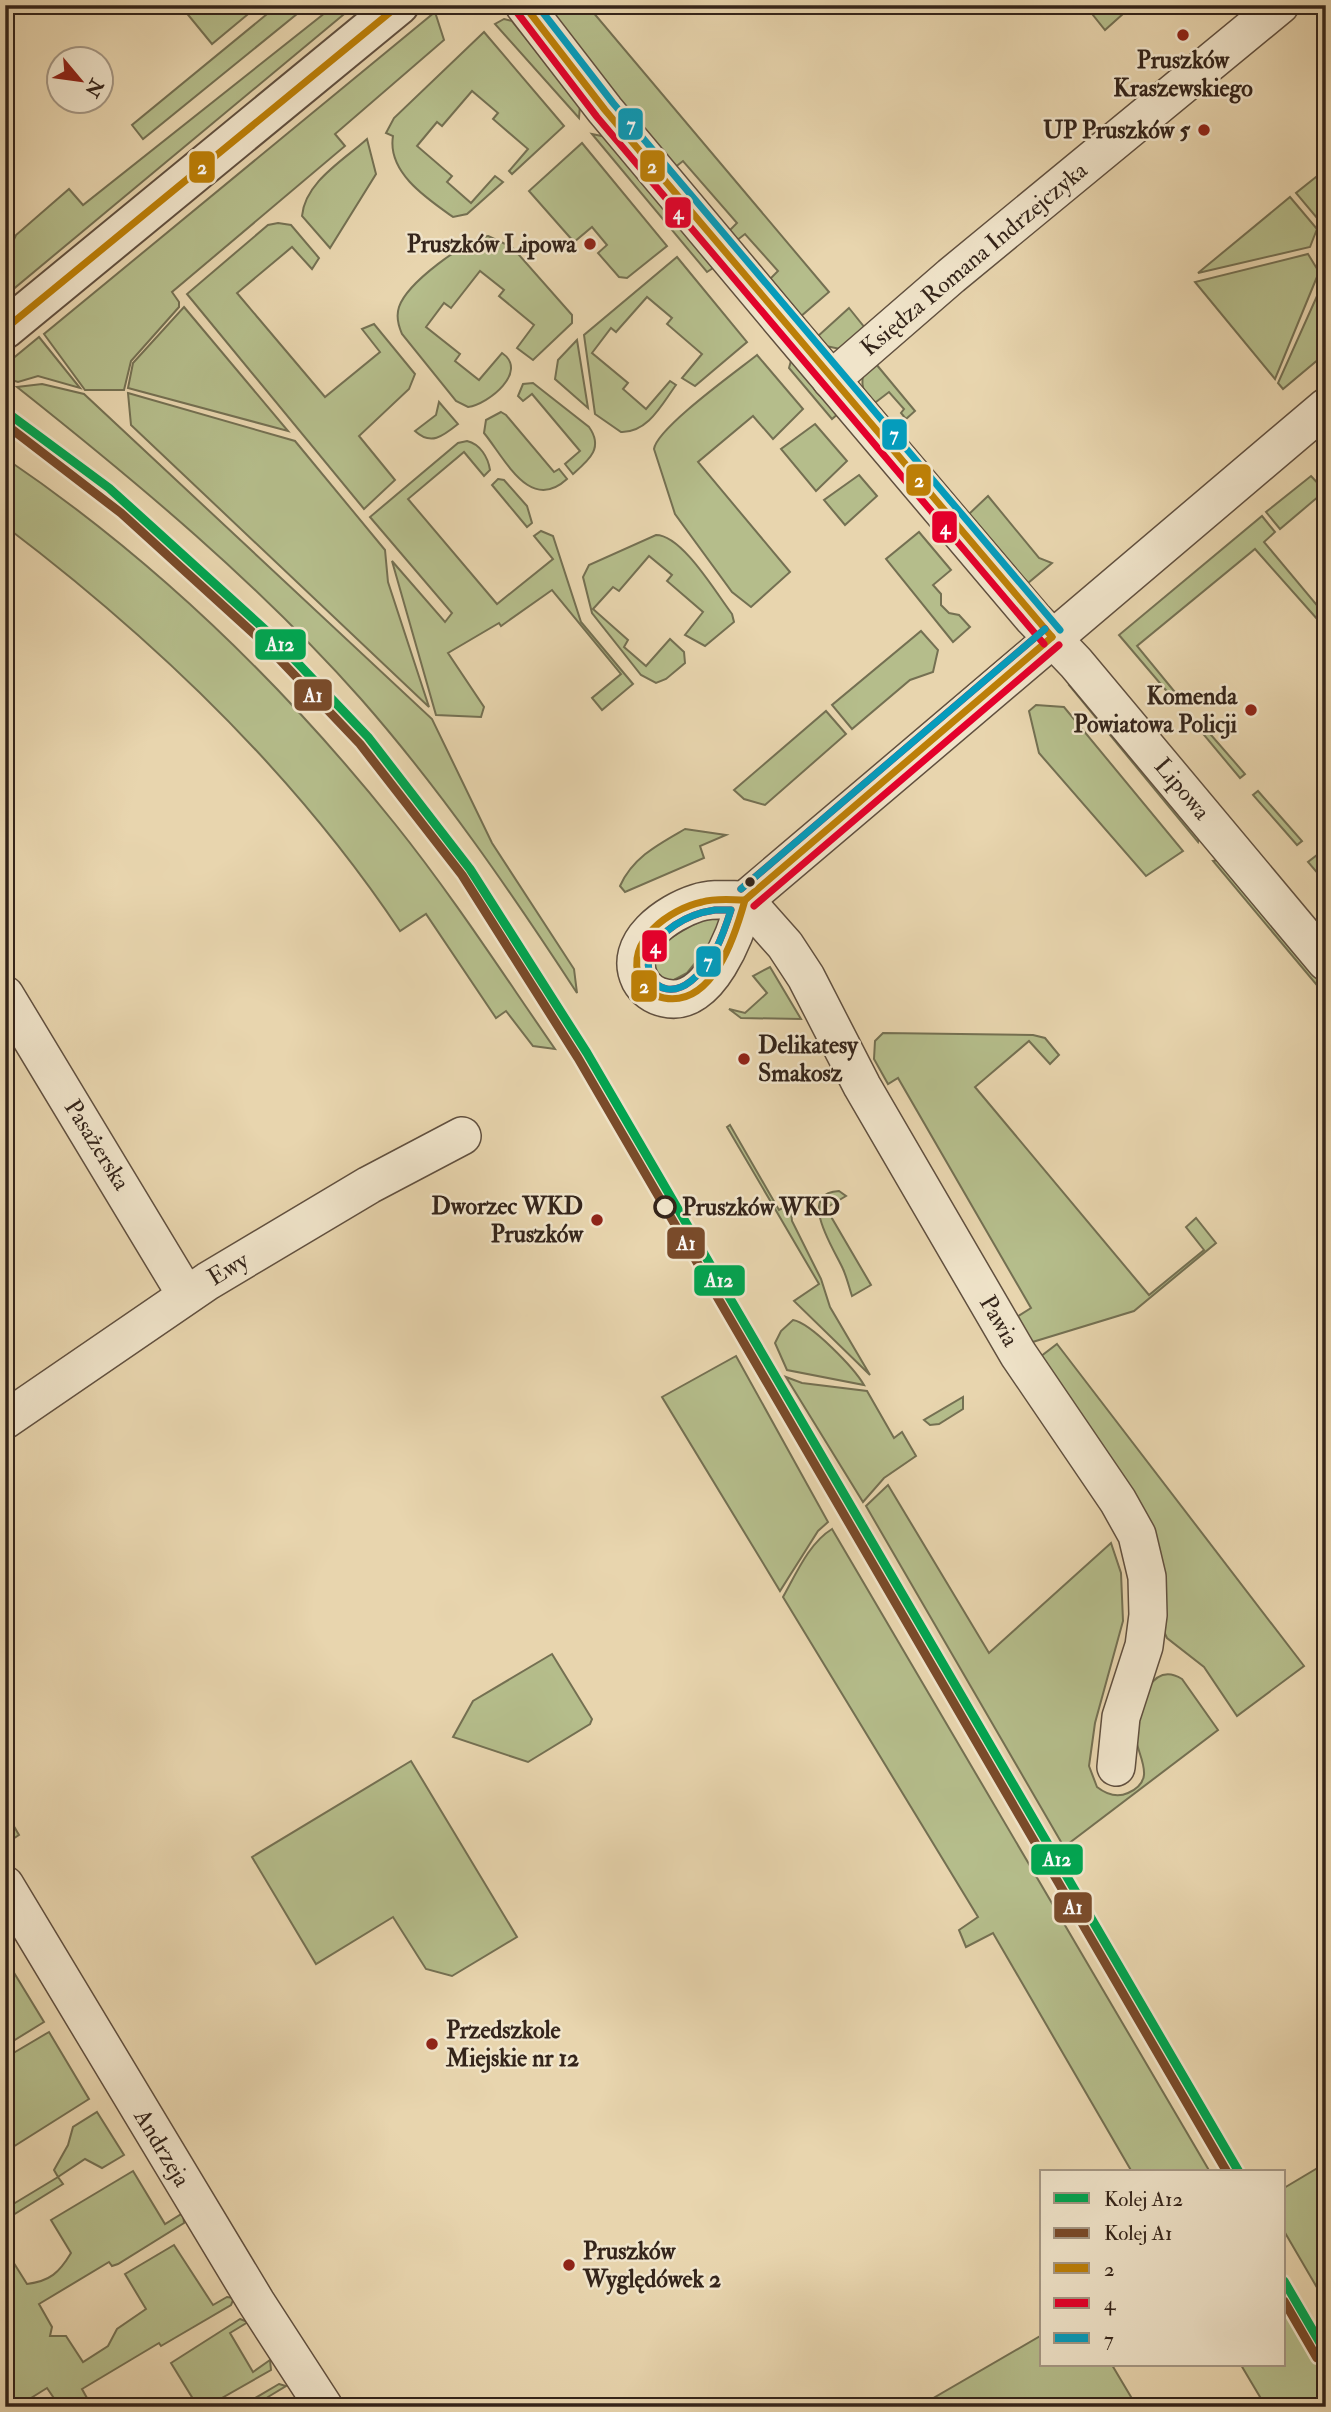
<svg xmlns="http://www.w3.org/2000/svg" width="1331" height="2412" viewBox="0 0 1331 2412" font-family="'IM FELL Double Pica',serif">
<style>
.green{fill:#b5bd8b;stroke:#747052;stroke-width:2}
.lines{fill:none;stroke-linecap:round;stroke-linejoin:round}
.minor-casing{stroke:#61503f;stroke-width:40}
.tertiary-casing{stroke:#61503f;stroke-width:42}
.minor{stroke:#f0e4ca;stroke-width:37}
.tertiary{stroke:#f0e4ca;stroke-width:38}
.bus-1-casing{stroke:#f0e4ca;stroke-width:12}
.bus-2-casing{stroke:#f0e4ca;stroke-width:12}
.bus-3-casing{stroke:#f0e4ca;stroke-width:12}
.bus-1{stroke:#bc7f08;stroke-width:7}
.bus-2{stroke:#e4002b;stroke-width:7}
.bus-3{stroke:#059cbc;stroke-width:7}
.rail-1-casing{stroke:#f0e4ca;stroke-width:14}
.rail-2-casing{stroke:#f0e4ca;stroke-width:14}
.rail-1{stroke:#00a651;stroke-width:9}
.rail-2{stroke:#7a4b2a;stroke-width:9}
.poi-dot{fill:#8f2418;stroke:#f0e4ca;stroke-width:2.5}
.bus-dot{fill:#34241a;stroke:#f0e4ca;stroke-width:2.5}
.stop-dot{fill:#f0e4ca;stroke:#34241a;stroke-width:3.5}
.labels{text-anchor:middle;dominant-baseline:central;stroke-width:5;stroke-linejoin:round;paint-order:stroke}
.poi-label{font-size:24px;font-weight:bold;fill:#34241a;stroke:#f0e4ca;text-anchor:end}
.street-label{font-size:24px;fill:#34241a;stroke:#f0e4ca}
.stop-label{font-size:24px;font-weight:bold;fill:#34241a;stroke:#f0e4ca;text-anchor:start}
.line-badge{stroke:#f0e4ca;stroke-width:2.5}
.badge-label{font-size:19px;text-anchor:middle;font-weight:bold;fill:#fff}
</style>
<rect width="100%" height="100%" fill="#e8d5ae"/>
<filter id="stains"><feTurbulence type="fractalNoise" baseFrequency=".00286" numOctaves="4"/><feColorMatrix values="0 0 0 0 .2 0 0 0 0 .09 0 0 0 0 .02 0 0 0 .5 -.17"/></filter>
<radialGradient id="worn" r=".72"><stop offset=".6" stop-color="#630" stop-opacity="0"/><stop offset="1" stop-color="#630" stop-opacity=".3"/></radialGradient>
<g class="green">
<path d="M 180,5 L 259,5 L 212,44 Z"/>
<path d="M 278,5 L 308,5 L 143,139 L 132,125 Z"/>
<path d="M 335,5 L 355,5 L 5,296 L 5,259 L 16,235 L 69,189 L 83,205 Z"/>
<path d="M 546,5 L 587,5 L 829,292 L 800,317 L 769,280 L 778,271 L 745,234 L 736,241 L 728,232 L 737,223 L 683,161 L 674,168 Z"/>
<path d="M 1085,5 L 1133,5 L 1105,30 Z"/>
<path d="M 435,12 L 444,40 L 335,134 L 345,146 L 172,292 L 179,302 L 179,307 L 131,361 L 124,390 L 85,390 L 44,334 Z"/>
<path d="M 504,19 L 512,21 L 580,105 L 579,118 L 495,24 Z"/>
<path d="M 484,32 L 564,126 L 512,174 L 509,171 L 528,149 L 493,119 L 498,113 L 472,91 L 442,126 L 437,122 L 417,146 L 452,176 L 447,182 L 471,203 L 495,176 L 503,182 L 467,214 L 453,217 C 426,198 387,172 393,136 L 386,133 L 394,118 Z"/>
<path d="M 592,134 L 606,137 L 716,266 L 707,272 Z"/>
<path d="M 367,139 L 376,174 L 330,248 L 302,216 C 305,182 344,160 367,139 Z"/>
<path d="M 582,143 L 667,246 L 627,278 L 619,277 L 598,253 L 607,245 L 592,227 L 574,242 L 529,191 Z"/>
<path d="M 1326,169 L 1326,224 L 1322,224 L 1296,193 Z"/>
<path d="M 1290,197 L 1317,229 L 1310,247 L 1198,273 Z"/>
<path d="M 278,223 L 291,225 L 319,258 L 312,269 L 292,247 L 237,293 L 325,397 L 380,352 L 362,329 L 374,324 L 415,374 L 409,389 L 359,436 L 395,480 L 364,509 L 187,294 L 268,225 Z"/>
<path d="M 488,236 L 512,247 L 572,315 L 572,323 L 533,360 L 517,348 L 534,325 L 499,296 L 504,290 L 480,271 L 451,308 L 444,303 L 426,327 L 460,354 L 455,361 L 479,380 L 502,353 C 529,371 489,404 468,407 L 456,401 L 402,334 C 398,325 396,316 399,307 C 407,283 464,241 488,236 Z"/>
<path d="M 1308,254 L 1319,272 L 1275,379 L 1195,282 Z"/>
<path d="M 677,257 L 747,342 L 695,386 L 682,378 L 702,354 L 667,324 L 672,318 L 647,297 L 616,332 L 611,328 L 592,353 L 628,383 L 623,389 L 646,409 L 670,381 L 676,385 C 662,404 648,433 621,432 L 595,414 L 584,335 Z"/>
<path d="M 1326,276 L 1326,353 L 1283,389 L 1278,383 Z"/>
<path d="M 184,307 L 288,431 L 128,388 L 133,363 Z"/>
<path d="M 849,308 L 869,333 L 840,349 L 826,346 L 817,337 Z"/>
<path d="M 39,337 L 80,388 L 38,376 L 18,382 L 5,378 L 5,365 Z"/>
<path d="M 577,340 L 588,408 L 555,379 L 558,360 Z"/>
<path d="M 757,355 L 803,409 L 773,439 L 753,416 L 698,462 L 790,572 L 751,607 L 732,592 L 675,514 L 654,449 C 657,428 737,371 757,355 Z"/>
<path d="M 792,357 L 839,413 L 832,419 L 789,368 Z"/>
<path d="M 871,358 L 915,411 L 906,419 L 901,413 L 904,409 L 889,392 L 876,402 L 869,401 C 858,384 862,374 871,358 Z"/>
<path d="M 533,383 L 589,427 C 604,448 589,460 573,474 L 565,464 L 580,451 L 532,394 L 523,401 L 518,396 L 523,384 Z"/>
<path d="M 42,384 L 84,394 L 432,719 L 492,843 L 574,969 L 577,993 C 511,892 441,790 361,699 C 258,583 138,483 17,387 Z"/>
<path d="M 128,393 L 295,441 L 385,550 L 388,582 L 429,707 L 131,425 Z"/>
<path d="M 439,402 L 458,424 C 443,436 431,446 415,431 L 436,415 Z"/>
<path d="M 501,412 L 506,415 L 554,472 L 559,469 L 567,479 C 530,513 506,460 484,433 L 486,420 Z"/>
<path d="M 815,424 L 847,461 L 816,491 L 781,449 Z"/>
<path d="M 467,441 C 480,444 488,457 490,470 L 484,476 L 464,452 L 408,499 L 497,604 L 553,559 L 534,536 L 541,531 L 553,536 L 581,622 L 633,684 L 602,710 L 592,698 L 621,674 L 552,590 L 501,626 L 499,623 L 448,653 L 484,707 L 481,717 L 436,715 L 392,561 L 445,622 L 452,613 L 370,517 L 458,443 Z"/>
<path d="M 5,458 C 154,559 283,684 395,824 C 452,895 503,974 555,1049 L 533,1046 L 506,1011 L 496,1018 L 426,914 L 400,931 C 296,775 154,639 5,526 Z"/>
<path d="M 859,475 L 877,496 L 845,525 L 824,500 Z"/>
<path d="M 1311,476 L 1325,491 L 1280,529 L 1266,512 Z"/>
<path d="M 498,479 L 504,480 L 527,506 L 532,523 L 527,527 L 492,485 Z"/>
<path d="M 988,496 L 1039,558 L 1052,563 L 1028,583 L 969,514 Z"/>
<path d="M 1262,516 L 1275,532 L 1264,542 L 1326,616 L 1326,629 L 1255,549 L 1137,646 L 1174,691 L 1170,695 L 1119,635 Z"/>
<path d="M 919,532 L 951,570 L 933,585 L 941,594 L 941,605 L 949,613 L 959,615 L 970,627 L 953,642 L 886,559 Z"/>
<path d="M 656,535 C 682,535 716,593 732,614 L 734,622 L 705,646 L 685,635 L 703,612 L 667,581 L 672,575 L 649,556 L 619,591 L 613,587 L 593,609 L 628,640 L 624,647 L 646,666 L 670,639 L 684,652 L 685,663 L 666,679 L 656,683 L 641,675 L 592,613 L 583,577 L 589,565 Z"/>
<path d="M 921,631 L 938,650 L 933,672 L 910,680 L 852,729 L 832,705 Z"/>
<path d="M 1075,681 L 1199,837 L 1198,842 L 1069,685 Z"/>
<path d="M 1036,705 L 1064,707 L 1183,851 L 1146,876 L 1039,753 L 1029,711 Z"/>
<path d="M 826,711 L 846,734 L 765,805 L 744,799 L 734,790 Z"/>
<path d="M 1198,720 L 1245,774 L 1240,778 L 1194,723 Z"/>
<path d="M 1258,791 L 1302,841 L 1297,845 L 1253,795 Z"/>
<path d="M 685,829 L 726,835 L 700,846 L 704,858 L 625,892 L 620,886 C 633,857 659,844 685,829 Z"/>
<path d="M 1326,848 L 1326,883 L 1308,862 Z"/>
<path d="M 1218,860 L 1228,866 L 1326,984 L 1326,996 L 1213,861 Z"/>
<path d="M 710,916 L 721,920 L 722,930 L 687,973 L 672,981 C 665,980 657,977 655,970 C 646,943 692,927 710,916 Z"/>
<path d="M 770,967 L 801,1019 L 741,1018 L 729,1009 L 745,1013 L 767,993 L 753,976 Z"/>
<path d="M 883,1033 L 1033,1035 L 1045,1038 L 1059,1055 L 1050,1064 L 1029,1041 L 975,1087 L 1149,1295 L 1204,1250 L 1186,1227 L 1196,1218 L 1216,1243 L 1134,1311 L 1026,1344 L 1012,1320 L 1031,1308 L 898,1078 L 888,1084 L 874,1059 L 875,1041 Z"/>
<path d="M 730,1125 L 779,1210 L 790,1204 L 792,1221 L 821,1279 L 830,1307 L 870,1375 L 794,1301 L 819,1284 L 727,1127 Z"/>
<path d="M 839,1191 L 846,1196 L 826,1208 L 871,1285 L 852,1296 C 849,1287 847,1278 843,1269 C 836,1252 795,1193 839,1191 Z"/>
<path d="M 793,1320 C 811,1323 854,1368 864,1385 L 787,1370 L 775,1343 L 781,1331 Z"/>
<path d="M 1057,1344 L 1304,1666 L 1237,1716 L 1204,1667 L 1167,1638 L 1036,1360 Z"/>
<path d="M 736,1356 L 828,1522 L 818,1531 L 780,1591 L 662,1397 Z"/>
<path d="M 786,1377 L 802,1383 L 867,1391 L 894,1438 L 902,1432 L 916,1456 L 884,1478 L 863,1502 Z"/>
<path d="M 963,1397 L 963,1409 L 939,1424 L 930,1425 L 924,1420 Z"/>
<path d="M 888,1485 L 989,1653 L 1111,1543 L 1121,1573 L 1123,1621 L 1095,1723 L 1089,1766 L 1097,1787 C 1106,1794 1117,1798 1128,1793 C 1162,1778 1131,1750 1135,1726 C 1139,1703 1152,1660 1182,1679 L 1218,1730 L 1064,1847 L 866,1506 Z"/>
<path d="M 832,1529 L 1210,2172 L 1132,2172 L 993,1933 L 966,1947 L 959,1930 L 978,1917 L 783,1597 C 796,1574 809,1543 832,1529 Z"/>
<path d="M 552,1654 L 592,1719 L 590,1724 L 528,1762 L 453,1737 L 473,1701 Z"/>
<path d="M 411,1761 L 517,1937 L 452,1976 L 426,1969 L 393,1917 L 316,1964 L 252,1857 Z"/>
<path d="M 5,1811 L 19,1835 L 5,1844 Z"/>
<path d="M 5,1958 L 44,2022 L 5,2046 L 5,2027 L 13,2022 L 5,2009 L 5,1976 L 10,1973 Z"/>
<path d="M 49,2032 L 89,2099 L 5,2152 L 5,2058 Z"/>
<path d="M 97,2112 L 124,2155 L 102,2168 L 85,2159 L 58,2177 L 63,2184 L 5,2220 L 5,2209 L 58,2177 L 54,2170 L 68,2145 L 73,2127 Z"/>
<path d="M 1326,2163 L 1326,2303 L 1284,2231 L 1284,2188 Z"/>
<path d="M 133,2171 L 165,2224 L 183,2213 L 184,2223 L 118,2264 L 112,2266 L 109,2262 L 39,2304 L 52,2327 L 50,2336 L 66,2336 L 83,2362 L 108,2346 L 117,2329 L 146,2309 L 125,2274 L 174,2245 L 213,2305 L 227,2297 L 234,2298 L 231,2305 L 161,2346 L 159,2343 L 82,2389 L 92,2407 L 60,2407 L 47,2388 L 23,2403 L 25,2407 L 5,2407 L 5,2249 L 27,2284 C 50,2281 59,2273 71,2253 L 51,2220 Z"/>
<path d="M 1284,2301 L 1326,2374 L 1326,2407 L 1266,2407 L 1241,2365 L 1284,2365 Z"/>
<path d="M 240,2319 L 248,2322 L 230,2333 L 253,2372 L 270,2360 L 271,2370 L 206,2407 L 198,2407 L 171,2363 Z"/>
<path d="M 1042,2335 L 1042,2365 L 1112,2365 L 1137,2407 L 918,2407 Z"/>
<path d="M 279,2384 L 286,2386 L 268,2397 L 274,2407 L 240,2407 Z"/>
</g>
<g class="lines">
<g class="minor-casing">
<g id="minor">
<path d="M 524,5 L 605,110 L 795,337 L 1033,618 L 1076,663 L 1326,962"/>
<path d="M 831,380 L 951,276 L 1280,5"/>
<path d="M 745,900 C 729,900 712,898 697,903 C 668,912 622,943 640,980 C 645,989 654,996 665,998 C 709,1009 737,932 745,900 L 1326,407"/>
<path d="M 745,900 L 785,945 L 806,977 L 862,1086 L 1018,1354 L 1118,1501 L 1137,1535 L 1147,1577 L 1148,1615 L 1144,1646 L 1121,1717 L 1116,1767"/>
<path d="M 5,995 L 186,1295"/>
<path d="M 5,1420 L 208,1281 L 369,1185 L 462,1136"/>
<path d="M 5,1885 L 256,2302 L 324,2407"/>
</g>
</g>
<g class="tertiary-casing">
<path id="tertiary" d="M 5,329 L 399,5"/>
</g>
<use href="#minor" class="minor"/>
<use href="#tertiary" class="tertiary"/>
<g class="bus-1-casing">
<g id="bus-1">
<path d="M 524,5 L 605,110 L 1052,637"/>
<path d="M 5,329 L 399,5"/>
<path d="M 745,900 C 735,936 713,1007 664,998 C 654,996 643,988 640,979 C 624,941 670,909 702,902 C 716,898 731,900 745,900 Z"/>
<path d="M 745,900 L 1052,637"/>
</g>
</g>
<g class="bus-2-casing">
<g id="bus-2">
<path d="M 516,11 L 597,117 L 1044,644"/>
<path d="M 741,889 L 1045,629"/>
<path d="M 754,906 L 1059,645"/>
<path d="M 715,910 L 731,910 C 723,935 713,964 691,981 C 656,1009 624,959 675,925 C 687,917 701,912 715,910 Z"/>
</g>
</g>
<g class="bus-3-casing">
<g id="bus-3">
<path d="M 537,5 L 613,103 L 1060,630"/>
<path d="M 741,889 L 1045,629"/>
<path d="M 715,910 L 731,910 C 723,935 713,964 691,981 C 656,1009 624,959 675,925 C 687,917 701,912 715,910 Z"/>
</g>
</g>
<use href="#bus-1" class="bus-1"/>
<use href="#bus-2" class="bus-2"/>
<use href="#bus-3" class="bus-3"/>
<g class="rail-1-casing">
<g id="rail-1">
<path d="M 5,411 L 109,488 L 271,635 L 368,737 L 470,869 L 587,1053 L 1239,2172"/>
<path d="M 1284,2281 L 1326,2353"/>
</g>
</g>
<g class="rail-2-casing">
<g id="rail-2">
<path d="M 5,424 L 121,513 L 263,642 L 360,744 L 462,875 L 578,1058 L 1227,2172"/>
<path d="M 1284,2301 L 1317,2358"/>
</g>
</g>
<use href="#rail-1" class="rail-1"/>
<use href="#rail-2" class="rail-2"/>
</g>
<g class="poi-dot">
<circle cx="1183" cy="35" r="7"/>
<circle cx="1204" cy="130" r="7"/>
<circle cx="590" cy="244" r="7"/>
<circle cx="1251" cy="710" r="7"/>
<circle cx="744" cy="1059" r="7"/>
<circle cx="597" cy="1220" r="7"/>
<circle cx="432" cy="2044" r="7"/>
<circle cx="569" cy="2265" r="7"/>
</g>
<circle class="bus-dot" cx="750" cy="882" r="6"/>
<circle class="stop-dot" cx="665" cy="1207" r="10"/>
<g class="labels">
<g class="poi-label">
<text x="1183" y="60" text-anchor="middle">Pruszków<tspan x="1183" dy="28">Kraszewskiego</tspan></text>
<text x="1190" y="130">UP Pruszków 5</text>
<text x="576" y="244">Pruszków Lipowa</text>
<text x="1237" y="696">Komenda<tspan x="1237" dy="28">Powiatowa Policji</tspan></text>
<text x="758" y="1045" text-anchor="start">Delikatesy<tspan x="758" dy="28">Smakosz</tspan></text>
<text x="583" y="1206">Dworzec WKD<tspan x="583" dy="28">Pruszków</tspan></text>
<text x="446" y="2030" text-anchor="start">Przedszkole<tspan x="446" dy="28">Miejskie nr 12</tspan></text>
<text x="583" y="2251" text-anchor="start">Pruszków<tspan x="583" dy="28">Wyględówek 2</tspan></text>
</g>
<g class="street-label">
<text transform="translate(974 259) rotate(-40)">Księdza Romana Indrzejczyka</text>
<text transform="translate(1182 789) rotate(50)">Lipowa</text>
<text transform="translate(97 1145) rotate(58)">Pasażerska</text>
<text transform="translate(228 1269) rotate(-31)">Ewy</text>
<text transform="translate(999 1321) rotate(60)">Pawia</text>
<text transform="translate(162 2148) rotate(59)">Andrzeja</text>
</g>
<g class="stop-label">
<text x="682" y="1207">Pruszków WKD</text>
</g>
</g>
<g class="line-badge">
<rect x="617" y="107" width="27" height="34" rx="7" fill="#059cbc"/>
<rect x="639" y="149" width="27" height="34" rx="7" fill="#bc7f08"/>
<rect x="188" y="150" width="28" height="34" rx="7" fill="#bc7f08"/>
<rect x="664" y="196" width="28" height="33" rx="7" fill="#e4002b"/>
<rect x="881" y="418" width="27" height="33" rx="7" fill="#059cbc"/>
<rect x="905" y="463" width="27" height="34" rx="7" fill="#bc7f08"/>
<rect x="931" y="510" width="27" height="34" rx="7" fill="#e4002b"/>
<rect x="254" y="628" width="53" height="33" rx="7" fill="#00a651"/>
<rect x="293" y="678" width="40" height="34" rx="7" fill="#7a4b2a"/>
<rect x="641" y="929" width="27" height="34" rx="7" fill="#e4002b"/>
<rect x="695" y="945" width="27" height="33" rx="7" fill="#059cbc"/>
<rect x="630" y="969" width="28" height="34" rx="7" fill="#bc7f08"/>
<rect x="666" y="1226" width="40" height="34" rx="7" fill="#7a4b2a"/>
<rect x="693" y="1264" width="53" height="33" rx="7" fill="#00a651"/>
<rect x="1030" y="1843" width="54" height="33" rx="7" fill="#00a651"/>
<rect x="1053" y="1891" width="40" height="33" rx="7" fill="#7a4b2a"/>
</g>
<g class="badge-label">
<text x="631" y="131">7</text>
<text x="652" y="173">2</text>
<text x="202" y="174">2</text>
<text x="678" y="219">4</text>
<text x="894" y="441">7</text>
<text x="919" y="487">2</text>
<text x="945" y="534">4</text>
<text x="280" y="651">A12</text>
<text x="313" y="702">A1</text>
<text x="655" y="953">4</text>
<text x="708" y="968">7</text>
<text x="644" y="993">2</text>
<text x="686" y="1250">A1</text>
<text x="719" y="1287">A12</text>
<text x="1057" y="1866">A12</text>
<text x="1073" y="1914">A1</text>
</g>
<rect width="1331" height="2412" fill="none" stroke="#e8d5ae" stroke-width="28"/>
<rect x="7" y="7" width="1317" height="2398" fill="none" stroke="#34241a" stroke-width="3.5"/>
<rect x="14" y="14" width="1303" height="2384" fill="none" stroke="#34241a" stroke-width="2"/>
<rect x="1040" y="2170" width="245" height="196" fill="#f0e4ca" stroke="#a59784" stroke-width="2"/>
<rect x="1054" y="2193" width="35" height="10" fill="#00a651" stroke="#a59784" stroke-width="2"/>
<text x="1104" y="2206" font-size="21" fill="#34241a">Kolej A12</text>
<rect x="1054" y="2228" width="35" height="10" fill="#7a4b2a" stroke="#a59784" stroke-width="2"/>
<text x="1104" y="2240" font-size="21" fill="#34241a">Kolej A1</text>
<rect x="1054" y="2263" width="35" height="10" fill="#bc7f08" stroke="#a59784" stroke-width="2"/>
<text x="1104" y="2276" font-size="21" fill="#34241a">2</text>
<rect x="1054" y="2298" width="35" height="10" fill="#e4002b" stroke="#a59784" stroke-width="2"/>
<text x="1104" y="2310" font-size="21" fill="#34241a">4</text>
<rect x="1054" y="2333" width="35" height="10" fill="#059cbc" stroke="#a59784" stroke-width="2"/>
<text x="1104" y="2346" font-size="21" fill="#34241a">7</text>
<g transform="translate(80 80) rotate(119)"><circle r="33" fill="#f0e4ca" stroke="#a59784" stroke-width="2"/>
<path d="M0-5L12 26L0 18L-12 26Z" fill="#8f2418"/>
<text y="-10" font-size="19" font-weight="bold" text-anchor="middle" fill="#34241a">N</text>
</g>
<rect width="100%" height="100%" filter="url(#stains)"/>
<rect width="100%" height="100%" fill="url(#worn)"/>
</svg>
